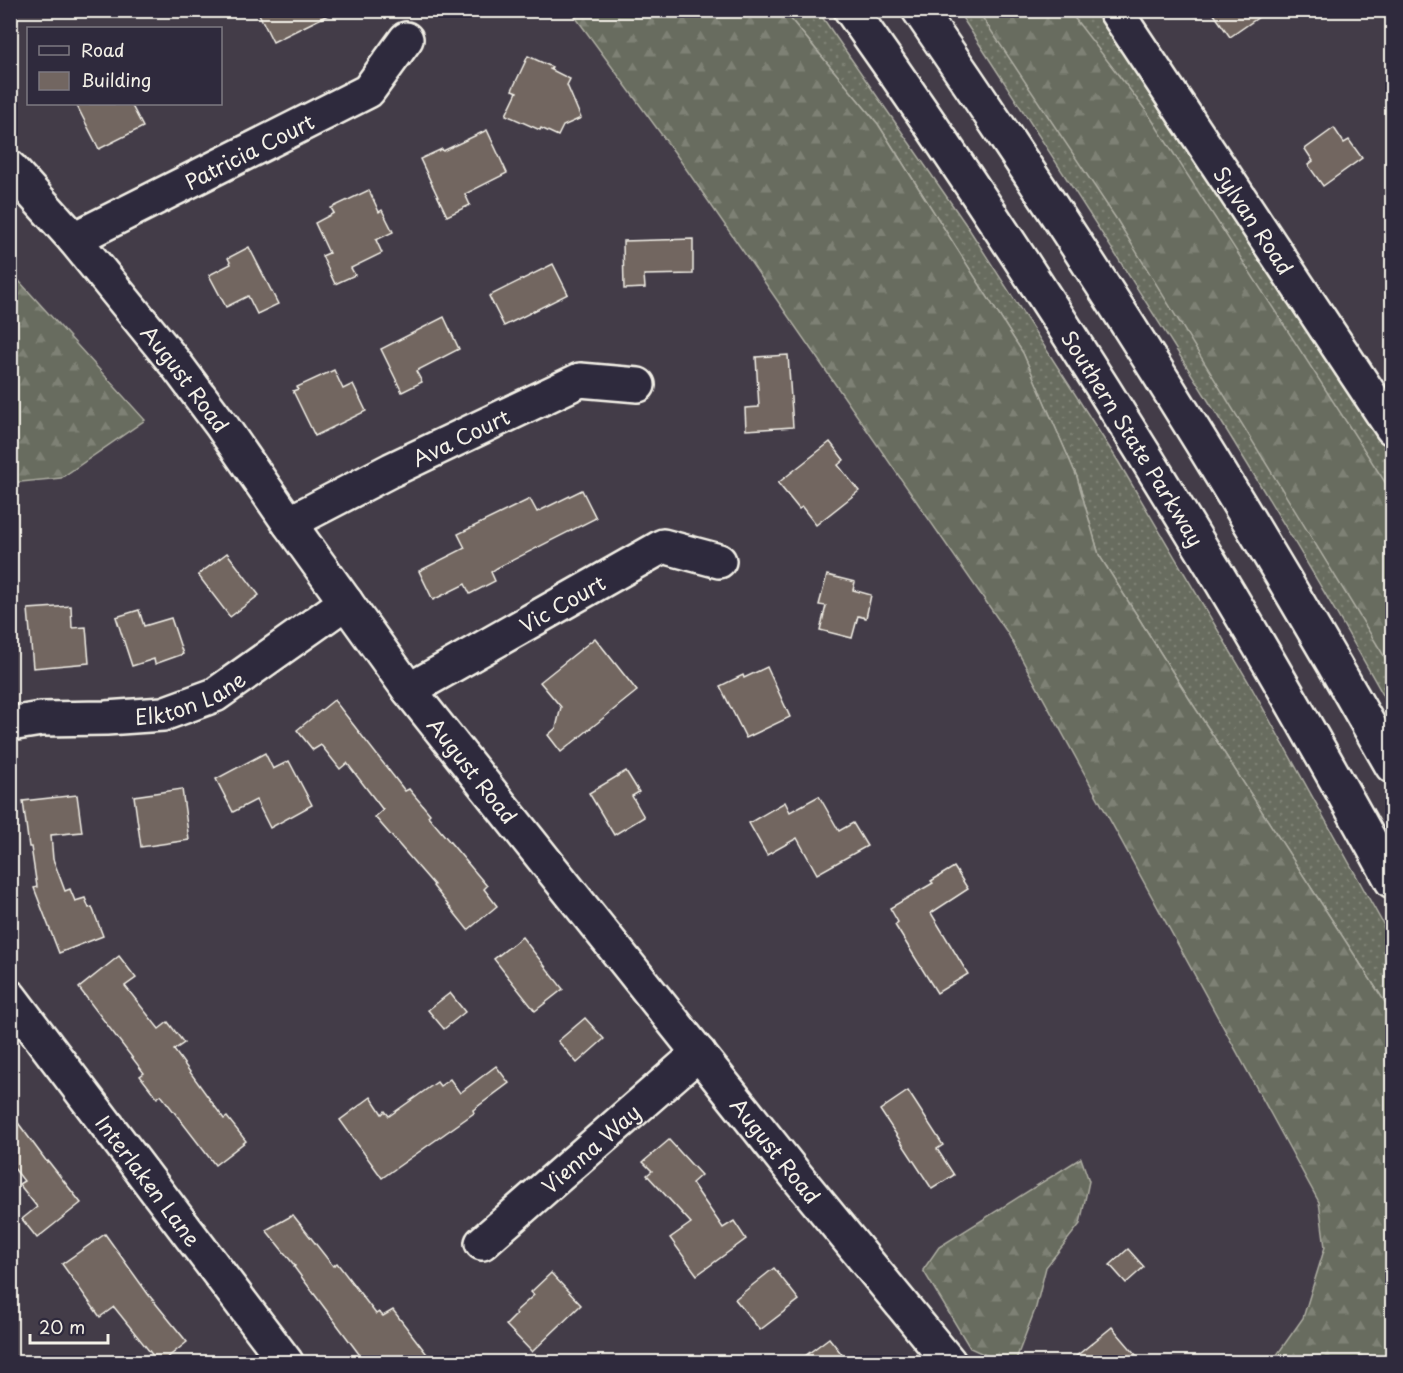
<svg xmlns="http://www.w3.org/2000/svg" width="1403" height="1373" viewBox="0 0 1403 1373" font-family="'Playpen Sans',sans-serif">
<style>
.grass{fill:url(#grass-dots);stroke:#aeaea3;stroke-width:1.5}
.forest{fill:url(#forest-firs);stroke:#aeaea3;stroke-width:1.5}
.building{fill:#726661;stroke:#f4f1e8;stroke-width:1.5}
.lines{fill:none;stroke-linecap:round;stroke-linejoin:round}
.minor-casing{stroke:#f4f1e8;stroke-width:38}
.highway-casing{stroke:#f4f1e8;stroke-width:38}
.minor{stroke:#2f2a3d;stroke-width:33}
.highway{stroke:#2f2a3d;stroke-width:33}
.labels{text-anchor:middle;dominant-baseline:central;stroke-width:4.5;stroke-linejoin:round;paint-order:stroke}
.street-label{font-size:21px;fill:#f4f1e8;stroke:#2f2a3d}
</style>
<defs>
<pattern id="grass-dots" width="8" height="8" patternUnits="userSpaceOnUse" patternTransform="scale(1.5)"><rect width="8" height="8" fill="#686c5e"/><path d="M2 2h.1M6 6h.1" fill="none" stroke="#7e8175" stroke-width="1.8" stroke-linecap="round"/></pattern>
<pattern id="forest-firs" width="22" height="20" patternUnits="userSpaceOnUse" patternTransform="scale(1.5)"><rect width="22" height="20" fill="#686c5e"/><path d="M5 1l3.5 6h-7zM16 11l3.5 6h-7z" fill="#7e8175"/></pattern>
</defs>
<rect width="100%" height="100%" fill="#433c48"/>
<filter id="ink" filterUnits="userSpaceOnUse"><feTurbulence type="fractalNoise" baseFrequency=".0167" numOctaves="2"/><feDisplacementMap in="SourceGraphic" scale="12" xChannelSelector="R" yChannelSelector="G"/><feConvolveMatrix kernelMatrix="1 2 1 2 8 2 1 2 1" color-interpolation-filters="sRGB"/></filter>
<g filter="url(#ink)">
<g class="grass">
<path d="M 784,11 L 818,11 L 969,229 L 1118,461 L 1248,681 L 1392,940 L 1392,1013 L 1192,703 L 1099,555 L 1077,477 L 1023,353 L 878,124 Z"/>
<path d="M 958,11 L 1103,11 L 1383,432 L 1392,448 L 1392,711 C 1259,471 1107,241 958,11 Z"/>
</g>
<g class="forest">
<path d="M 571,11 L 784,11 L 878,124 L 1023,353 L 1077,477 L 1099,555 L 1192,703 L 1392,1013 L 1392,1362 L 1272,1362 L 1303,1318 L 1325,1247 L 1319,1202 L 1007,632 L 675,153 Z"/>
<path d="M 978,11 L 1069,11 L 1147,112 L 1392,493 L 1392,669 L 1117,220 Z"/>
<path d="M 10,271 L 145,420 L 61,478 L 11,483 Z"/>
<path d="M 1081,1158 L 1089,1181 L 1080,1224 L 1046,1267 L 1036,1307 L 1015,1362 L 1001,1362 L 970,1348 L 923,1270 L 939,1247 Z"/>
</g>
<g class="building">
<path d="M 257,10 L 338,10 L 273,42 Z"/>
<path d="M 1211,10 L 1269,10 L 1230,37 Z"/>
<path d="M 528,56 L 552,67 L 550,69 L 570,79 L 567,85 L 581,118 L 563,126 L 558,136 L 541,128 L 540,130 L 506,115 L 517,92 L 512,90 Z"/>
<path d="M 76,104 L 131,104 L 143,127 L 99,149 Z"/>
<path d="M 1334,128 L 1344,143 L 1349,140 L 1362,158 L 1323,186 L 1308,165 L 1313,161 L 1305,149 Z"/>
<path d="M 487,130 L 507,173 L 465,194 L 470,205 L 447,216 L 420,159 L 442,149 L 443,151 Z"/>
<path d="M 369,190 L 379,212 L 382,210 L 393,232 L 376,240 L 382,253 L 351,268 L 355,275 L 335,284 L 322,256 L 329,253 L 315,223 L 334,213 L 331,208 Z"/>
<path d="M 693,239 L 693,274 L 644,275 L 645,288 L 624,289 L 623,241 Z"/>
<path d="M 249,247 L 278,304 L 257,314 L 248,296 L 226,307 L 209,275 L 231,264 L 228,258 Z"/>
<path d="M 553,264 L 568,294 L 504,326 L 489,296 Z"/>
<path d="M 444,317 L 459,349 L 416,371 L 422,382 L 402,392 L 381,349 Z"/>
<path d="M 788,355 L 793,427 L 746,430 L 745,408 L 759,407 L 756,357 Z"/>
<path d="M 334,370 L 343,389 L 353,384 L 366,411 L 315,436 L 293,391 L 298,389 L 297,387 Z"/>
<path d="M 830,442 L 844,460 L 838,465 L 859,491 L 816,525 L 802,507 L 799,509 L 778,483 Z"/>
<path d="M 582,490 L 596,518 L 497,568 L 491,572 L 495,581 L 470,594 L 465,584 L 433,600 L 419,571 L 465,548 L 458,534 L 530,499 L 537,512 Z"/>
<path d="M 227,553 L 259,595 L 230,617 L 198,575 Z"/>
<path d="M 827,575 L 855,582 L 853,590 L 871,595 L 866,618 L 858,616 L 852,638 L 820,630 L 826,606 L 819,605 Z"/>
<path d="M 71,606 L 72,628 L 86,627 L 89,663 L 33,668 L 28,609 Z"/>
<path d="M 139,610 L 144,626 L 171,618 L 183,654 L 155,664 L 154,659 L 132,666 L 116,617 Z"/>
<path d="M 595,638 L 637,691 L 561,752 L 548,735 L 556,728 L 561,707 L 540,682 Z"/>
<path d="M 767,667 L 790,717 L 746,738 L 720,686 L 743,675 L 744,678 Z"/>
<path d="M 334,700 L 405,791 L 409,789 L 430,814 L 428,816 L 487,886 L 484,889 L 497,906 L 468,930 L 433,886 L 434,885 L 375,817 L 383,810 L 347,763 L 340,769 L 321,745 L 313,750 L 297,730 Z"/>
<path d="M 265,753 L 273,769 L 289,761 L 312,805 L 270,828 L 256,800 L 233,812 L 216,779 Z"/>
<path d="M 626,771 L 639,792 L 632,796 L 644,817 L 614,835 L 589,793 Z"/>
<path d="M 182,789 L 189,840 L 141,847 L 134,796 Z"/>
<path d="M 77,795 L 82,832 L 51,835 L 53,859 L 65,891 L 70,889 L 75,901 L 85,898 L 89,908 L 92,907 L 103,936 L 59,953 L 34,888 L 37,887 L 31,847 L 29,847 L 23,801 Z"/>
<path d="M 819,796 L 839,831 L 853,823 L 867,846 L 817,874 L 797,838 L 767,855 L 749,823 L 785,802 L 790,812 Z"/>
<path d="M 954,867 L 968,889 L 931,913 L 968,974 L 937,993 L 895,925 L 898,922 L 890,908 L 933,883 L 931,881 Z"/>
<path d="M 522,937 L 563,989 L 535,1011 L 494,959 Z"/>
<path d="M 119,956 L 136,978 L 125,986 L 159,1029 L 168,1022 L 184,1043 L 174,1050 L 224,1119 L 227,1117 L 246,1141 L 215,1165 L 161,1095 L 157,1098 L 140,1076 L 144,1073 L 79,988 Z"/>
<path d="M 450,993 L 465,1012 L 444,1029 L 428,1010 Z"/>
<path d="M 585,1018 L 604,1039 L 577,1063 L 558,1041 Z"/>
<path d="M 496,1066 L 509,1083 L 473,1110 L 474,1113 L 382,1178 L 340,1120 L 371,1097 L 382,1114 L 385,1111 L 389,1116 L 437,1082 L 440,1086 L 450,1079 L 460,1093 Z"/>
<path d="M 908,1091 L 943,1145 L 937,1149 L 954,1175 L 932,1189 L 880,1110 Z"/>
<path d="M 10,1112 L 47,1162 L 48,1161 L 81,1203 L 37,1238 L 22,1219 L 37,1207 L 19,1184 L 24,1181 L 10,1163 Z"/>
<path d="M 669,1140 L 701,1175 L 692,1183 L 723,1228 L 734,1221 L 746,1239 L 697,1275 L 670,1238 L 691,1223 L 647,1175 L 652,1171 L 643,1162 Z"/>
<path d="M 293,1215 L 333,1266 L 337,1263 L 376,1314 L 379,1312 L 383,1316 L 393,1310 L 433,1362 L 365,1362 L 294,1267 L 295,1266 L 266,1230 Z"/>
<path d="M 105,1234 L 148,1294 L 187,1342 L 162,1362 L 158,1362 L 114,1307 L 100,1317 L 62,1264 Z"/>
<path d="M 1128,1249 L 1144,1267 L 1126,1283 L 1110,1265 Z"/>
<path d="M 774,1268 L 799,1300 L 760,1330 L 735,1299 Z"/>
<path d="M 551,1273 L 581,1305 L 532,1352 L 506,1325 L 517,1314 L 515,1312 L 534,1295 L 531,1292 Z"/>
<path d="M 1112,1327 L 1142,1362 L 1069,1362 Z"/>
<path d="M 829,1338 L 848,1362 L 797,1362 Z"/>
</g>
<g class="lines">
<g class="minor-casing">
<g id="minor">
<path id="s1" d="M 1115,10 L 1392,428"/>
<path id="s2" d="M 10,168 L 74,239 L 175,363 L 222,426 L 289,523 L 409,690 L 794,1173 L 949,1362"/>
<path id="s3" d="M 74,239 L 368,91 L 406,39"/>
<path id="s4" d="M 289,523 L 391,470 L 580,380 L 638,385"/>
<path id="s5" d="M 409,690 L 663,546 L 719,561"/>
<path id="s6" d="M 10,724 L 41,719 L 106,718 L 163,714 L 215,695 L 346,602"/>
<path id="s7" d="M 10,997 L 286,1362"/>
<path id="s8" d="M 482,1243 L 699,1053"/>
</g>
</g>
<g class="highway-casing">
<g id="highway">
<path id="s9" d="M 851,10 C 974,184 1090,363 1200,546 C 1267,656 1330,768 1392,881"/>
<path d="M 919,10 C 1089,255 1246,507 1392,766"/>
</g>
</g>
<use href="#minor" class="minor"/>
<use href="#highway" class="highway"/>
</g>
</g>
<g class="labels">
<g class="street-label">
<text stroke="none"><textPath href="#s3" startOffset="196">Patricia Court</textPath></text>
<text stroke="none"><textPath href="#s1" startOffset="252">Sylvan Road</textPath></text>
<text stroke="none"><textPath href="#s2" startOffset="274">August Road</textPath></text>
<text stroke="none"><textPath href="#s4" startOffset="192">Ava Court</textPath></text>
<text stroke="none"><textPath href="#s9" startOffset="513">Southern State Parkway</textPath></text>
<text stroke="none"><textPath href="#s5" startOffset="176">Vic Court</textPath></text>
<text stroke="none"><textPath href="#s6" startOffset="184">Elkton Lane</textPath></text>
<text stroke="none"><textPath href="#s2" startOffset="760">August Road</textPath></text>
<text stroke="none"><textPath href="#s8" startOffset="144">Vienna Way</textPath></text>
<text stroke="none"><textPath href="#s2" startOffset="1246">August Road</textPath></text>
<text stroke="none"><textPath href="#s7" startOffset="230">Interlaken Lane</textPath></text>
</g>
</g>
<rect width="1403" height="1373" fill="none" stroke="#2f2a3d" stroke-width="36"/>
<rect x="18" y="18" width="1367" height="1337" fill="none" stroke="#f4f1e8" stroke-width="2" filter="url(#ink)"/>
<rect x="27" y="27" width="195" height="78" fill="#2f2a3d" stroke="#7e7a81" stroke-width="1.5"/>
<rect x="39" y="46" width="30" height="9" fill="#2f2a3d" stroke="#7e7a81" stroke-width="1.5"/>
<text x="81" y="57" font-size="18" fill="#f4f1e8">Road</text>
<rect x="39" y="72" width="30" height="18" fill="#726661" stroke="#7e7a81" stroke-width="1.5"/>
<text x="81" y="87" font-size="18" fill="#f4f1e8">Building</text>
<path d="M30 1334v9h78v-9" fill="none" stroke="#f4f1e8" stroke-width="3"/>
<text x="39" y="1334" font-size="18" fill="#f4f1e8" stroke="#2f2a3d" stroke-width="4.5" paint-order="stroke">20 m</text>
</svg>
